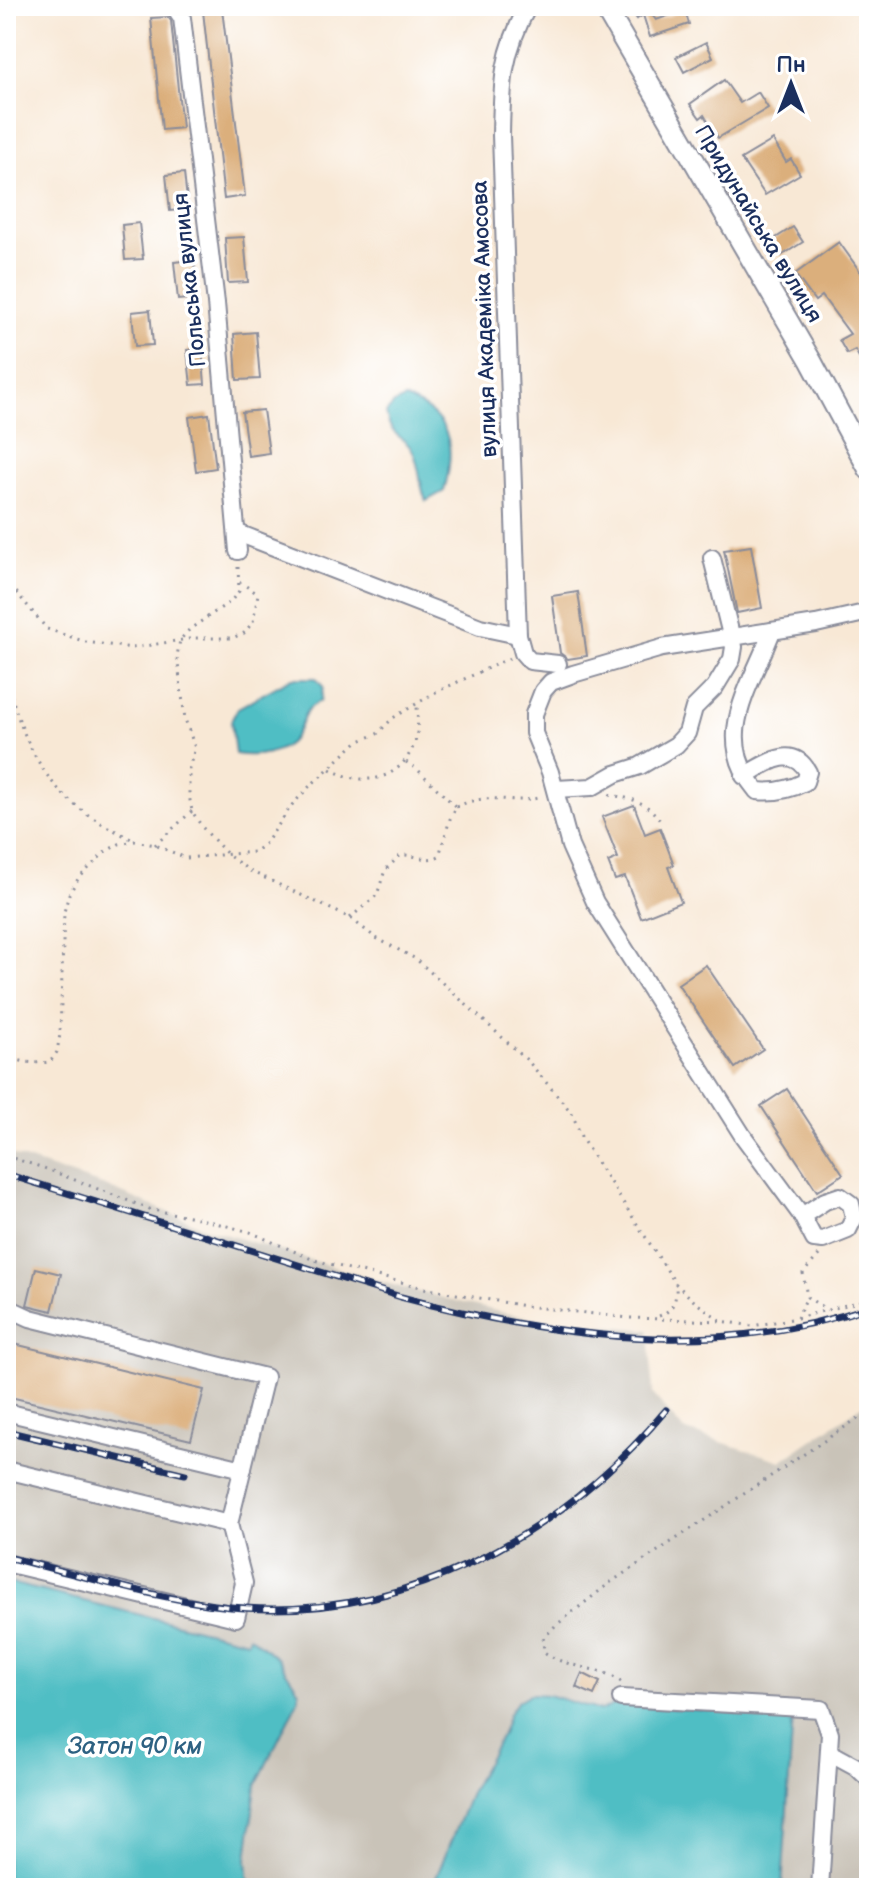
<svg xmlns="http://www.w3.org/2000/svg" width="875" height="1894" viewBox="0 0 875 1894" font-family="'Balsamiq Sans',sans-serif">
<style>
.industrial{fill:#c9c3b8}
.water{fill:#4fbec4;stroke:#357691;stroke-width:2}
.building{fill:#dbaf7b}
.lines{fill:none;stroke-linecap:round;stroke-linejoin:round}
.minor-casing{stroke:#8a8c9a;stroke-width:20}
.major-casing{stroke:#8a8c9a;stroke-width:24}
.path{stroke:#8a8c9a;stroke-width:3;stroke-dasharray:2 6;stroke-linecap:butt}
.minor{stroke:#fff;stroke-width:16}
.major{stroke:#fff;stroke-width:20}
.rail-casing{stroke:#1b2f5e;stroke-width:7}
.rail{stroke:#fff;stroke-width:4;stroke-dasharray:12;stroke-linecap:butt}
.labels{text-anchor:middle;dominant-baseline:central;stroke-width:7;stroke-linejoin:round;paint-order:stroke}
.street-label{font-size:22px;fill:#1b2f5e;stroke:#fff}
.water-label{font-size:24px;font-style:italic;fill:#2d6182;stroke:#fff}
</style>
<rect width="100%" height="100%" fill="#fff"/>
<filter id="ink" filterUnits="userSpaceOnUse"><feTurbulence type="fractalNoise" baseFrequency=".0125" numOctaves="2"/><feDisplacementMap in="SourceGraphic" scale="16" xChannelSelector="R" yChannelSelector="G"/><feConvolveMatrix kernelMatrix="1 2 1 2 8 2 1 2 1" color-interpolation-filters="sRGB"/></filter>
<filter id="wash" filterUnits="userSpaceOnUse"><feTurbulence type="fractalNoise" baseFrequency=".006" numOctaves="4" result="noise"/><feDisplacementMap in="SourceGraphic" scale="32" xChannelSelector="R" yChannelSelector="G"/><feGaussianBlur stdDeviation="1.8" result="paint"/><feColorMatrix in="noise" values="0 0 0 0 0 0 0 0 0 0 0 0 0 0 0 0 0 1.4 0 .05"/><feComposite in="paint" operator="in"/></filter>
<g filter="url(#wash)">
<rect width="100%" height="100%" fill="#f8e8d5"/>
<path class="industrial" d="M 6,1153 L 105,1186 L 208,1229 L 403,1288 L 504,1313 L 555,1321 L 649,1330 L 653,1394 L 683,1430 L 781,1461 L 869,1401 L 869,1888 L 249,1888 L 247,1859 L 256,1785 L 298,1700 L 299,1691 L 278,1660 L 249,1637 L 248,1641 L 6,1582 Z"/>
<g class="water">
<path d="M 405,399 C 452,415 456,447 444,491 L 426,501 C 419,485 420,463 412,450 C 402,433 391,439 386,413 L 395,403 Z"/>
<path d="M 292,678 L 316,678 L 323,687 L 321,700 C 298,714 307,717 295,736 C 283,755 255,757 235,754 L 231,721 L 238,708 Z"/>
<path d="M 6,1582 L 247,1641 L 249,1636 L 278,1659 L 299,1691 L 298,1700 L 256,1785 L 247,1859 L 249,1888 L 6,1888 Z"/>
<path d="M 530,1694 L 548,1695 L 601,1711 L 613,1705 L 793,1715 L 782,1888 L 432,1888 L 471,1791 L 502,1734 L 509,1714 L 518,1701 Z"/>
</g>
<g id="blocks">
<g class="building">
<path d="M 628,6 L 656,6 L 649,11 L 656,20 L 685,10 L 689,24 L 650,37 L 643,15 L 637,19 Z"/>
<path d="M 222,9 L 245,196 L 224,199 L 203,11 Z"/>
<path d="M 168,17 L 171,21 L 182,128 L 162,130 L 151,18 Z"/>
<path d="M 706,42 L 713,57 L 684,72 L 676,57 Z"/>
<path d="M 724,80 L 740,103 L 758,92 L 768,108 L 718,138 L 704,115 L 700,118 L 690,104 Z"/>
<path d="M 773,140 L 786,162 L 791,159 L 800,174 L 765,195 L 741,159 Z"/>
<path d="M 184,173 L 188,209 L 170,211 L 166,175 Z"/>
<path d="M 139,223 L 143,259 L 125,260 L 122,225 Z"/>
<path d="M 793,227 L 803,242 L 781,256 L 771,241 Z"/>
<path d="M 244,237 L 248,282 L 228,283 L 225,238 Z"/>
<path d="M 839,242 L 869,284 L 869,312 L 860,318 L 869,335 L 869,375 L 855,350 L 847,354 L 839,340 L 850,334 L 822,296 L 815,301 L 795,274 Z"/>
<path d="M 194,260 L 197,298 L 178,300 L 174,262 Z"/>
<path d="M 150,310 L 153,345 L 135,346 L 132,312 Z"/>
<path d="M 256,332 L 260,379 L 237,380 L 234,334 Z"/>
<path d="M 202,349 L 205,384 L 191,385 L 187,350 Z"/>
<path d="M 263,410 L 269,453 L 248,456 L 242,412 Z"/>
<path d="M 209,414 L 216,468 L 196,471 L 189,417 Z"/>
<path d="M 751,546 L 762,608 L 737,613 L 724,550 Z"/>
<path d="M 578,592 L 587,656 L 568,659 L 560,653 L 552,596 Z"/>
<path d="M 634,805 L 645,834 L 660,828 L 674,865 L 668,867 L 681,902 L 641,918 L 625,877 L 615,880 L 608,862 L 618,858 L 602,817 Z"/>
<path d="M 706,965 L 763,1049 L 735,1068 L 678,984 Z"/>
<path d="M 787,1089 L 843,1174 L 817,1191 L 761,1106 Z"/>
<path d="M 36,1268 L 61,1274 L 52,1311 L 27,1305 Z"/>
<path d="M 6,1342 L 204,1390 L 191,1440 L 6,1396 Z"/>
<path d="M 582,1673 L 600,1682 L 594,1695 L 576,1687 Z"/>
</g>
</g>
</g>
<g filter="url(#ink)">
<use href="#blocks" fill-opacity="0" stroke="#8a8c9a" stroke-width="2"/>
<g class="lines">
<g class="minor-casing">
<g id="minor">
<path d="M 174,6 L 182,18 L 216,303 L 238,551"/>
<path d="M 528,6 C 502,54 502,82 501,135 L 518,635 L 523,653 L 530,661 L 558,664"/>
<path d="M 238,533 L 480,627 L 518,635"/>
<path d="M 744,776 C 765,764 792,743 808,772 L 805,782 C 789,790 775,793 757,791 C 711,737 751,687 772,631"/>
<path d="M 556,789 L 592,787 L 615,774 L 640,766 L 676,745 L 687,733 L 694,708 L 715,687 L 732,659 L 734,647 L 712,558"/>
<path d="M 802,1216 L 825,1201 L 840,1196 L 851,1204 L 854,1218 L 848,1230 L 823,1240 L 814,1239 L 802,1216 L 743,1136 L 595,902 L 570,846 L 550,772 L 534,733 L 534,714 L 543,691 L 551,682 L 573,674 L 662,648 L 816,624 L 869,612"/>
<path d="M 6,1307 L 30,1318 L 265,1377 L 229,1524 L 244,1583 L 236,1618 L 6,1563"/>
<path d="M 6,1412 L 243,1469"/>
<path d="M 6,1470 L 229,1524"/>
<path d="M 621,1698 L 821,1709 L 830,1734 L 820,1888"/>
<path d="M 829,1752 L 855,1766 L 869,1779"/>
</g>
</g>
<g class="major-casing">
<path id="major" d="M 604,6 L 811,361 L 869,469"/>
</g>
<g class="path">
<path d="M 238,567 L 239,591 L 231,601 L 190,629 L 180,640 L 177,656 L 185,719 L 195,748 L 189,768 L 189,795 L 192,811 L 202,827 L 229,856 L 250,871 L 350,918 L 376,938 L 416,959 L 528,1061 L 572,1113 L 582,1139 L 676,1284 L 695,1302 L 722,1321"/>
<path d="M 6,580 L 47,629 L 86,642 L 132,648 L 195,638 L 232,638 L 244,633 L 253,622 L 258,594 L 240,582"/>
<path d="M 6,672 C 16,722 37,777 79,808 C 95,821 114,830 133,840"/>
<path d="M 330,769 C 364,788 401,781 415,742 C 419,731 417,715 417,703"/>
<path d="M 609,795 C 633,798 650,803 662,824"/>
<path d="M 456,807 C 491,790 509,806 542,797"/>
<path d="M 155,845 L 192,811"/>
<path d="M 350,918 L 377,895 L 385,870 L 401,855 C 415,854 426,863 439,856 L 450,819 L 456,807 L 417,769 L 406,762"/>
<path d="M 6,1054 C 17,1063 36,1064 50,1062 L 57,1052 L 60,1034 L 64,912 L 69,894 L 78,879 L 105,852 L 119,844 L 135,841 L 155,845 L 186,858 L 254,852 L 266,843 L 292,805 L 309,787 L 357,742 L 377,734 L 393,718 L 436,692 L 510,658"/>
<path d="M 6,1156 L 44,1168 L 152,1210 L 189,1216 L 250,1232 L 314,1260 L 428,1289 L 525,1306 L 629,1318 L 722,1321 L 752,1326 L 797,1318 L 869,1299"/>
<path d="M 819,1255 L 803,1273 L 807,1297 L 827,1310"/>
<path d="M 659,1316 C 674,1310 677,1299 676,1284"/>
<path d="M 797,1318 L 807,1297"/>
<path d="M 621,1682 C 600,1665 571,1671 544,1652 L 543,1639 L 555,1626 L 611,1582 L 869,1411"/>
</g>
<use href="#minor" class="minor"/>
<use href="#major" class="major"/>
<g class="rail-casing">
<g id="rail">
<path d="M 6,1174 L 401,1297 C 554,1338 716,1360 869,1307"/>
<path d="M 6,1431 L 185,1474"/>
<path d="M 6,1557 C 78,1574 158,1600 231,1607 C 401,1623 559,1538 666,1410"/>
</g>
</g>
<use href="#rail" class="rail"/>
</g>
</g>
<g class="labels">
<g class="street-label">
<text transform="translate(758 224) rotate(59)">Придунайська вулиця</text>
<text transform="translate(190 280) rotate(-96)">Польська вулиця</text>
<text transform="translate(485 319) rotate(-92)">вулиця Академіка Амосова</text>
</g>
<g class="water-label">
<text x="135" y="1746">Затон 90 км</text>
</g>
</g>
<rect width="875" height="1894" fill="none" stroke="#fff" stroke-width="32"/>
<g transform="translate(791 84)" stroke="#ffffff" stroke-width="6" paint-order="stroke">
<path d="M0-6L14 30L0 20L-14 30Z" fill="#1b2f5e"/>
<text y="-12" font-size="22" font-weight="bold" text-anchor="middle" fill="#1b2f5e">Пн</text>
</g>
</svg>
